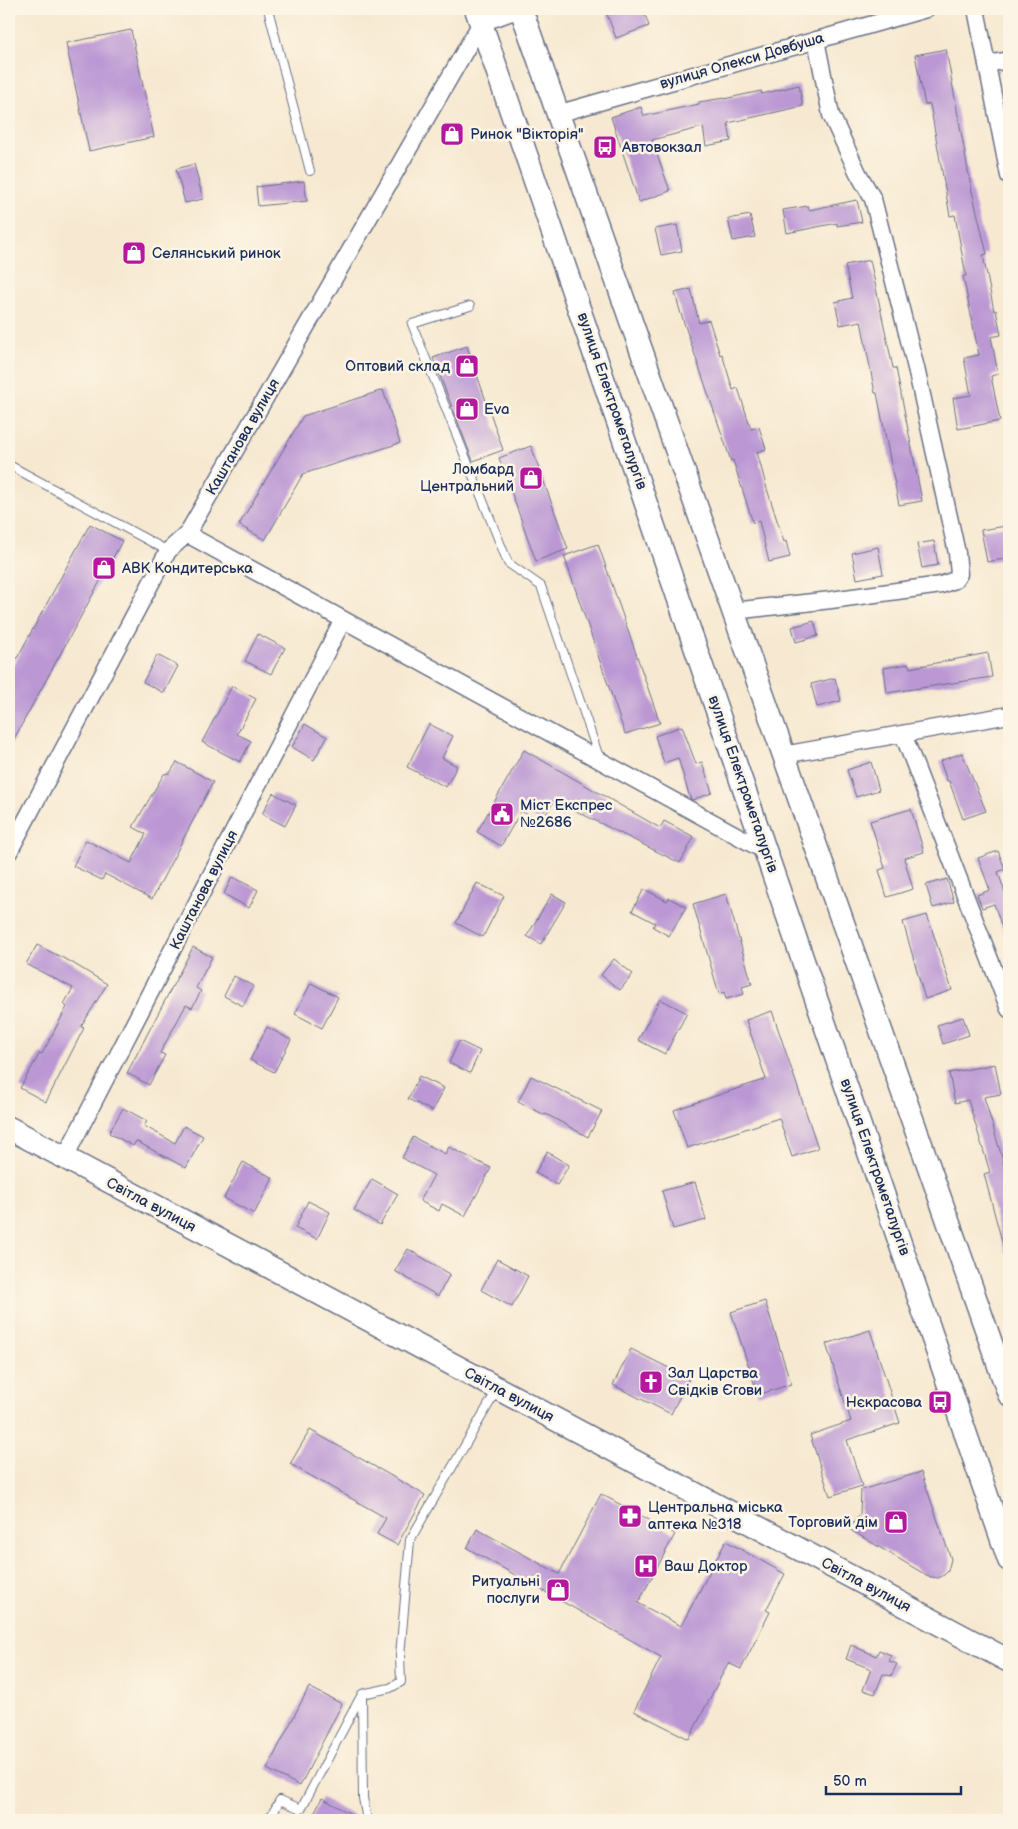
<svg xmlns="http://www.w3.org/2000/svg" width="1018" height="1829" viewBox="0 0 1018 1829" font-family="'Balsamiq Sans',sans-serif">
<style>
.building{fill:#bb98d4}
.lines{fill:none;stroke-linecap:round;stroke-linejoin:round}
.lane-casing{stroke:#687086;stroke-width:10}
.street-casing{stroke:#687086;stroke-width:19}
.secondary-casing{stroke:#687086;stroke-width:25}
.lane{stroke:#fff;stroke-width:8}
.street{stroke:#fff;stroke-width:16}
.secondary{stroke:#fff;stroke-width:22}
.labels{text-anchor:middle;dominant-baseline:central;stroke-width:5;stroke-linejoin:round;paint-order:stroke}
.street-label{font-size:15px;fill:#1b2f5e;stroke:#fcf5e5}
.poi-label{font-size:15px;fill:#1b2f5e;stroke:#fcf5e5;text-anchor:start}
</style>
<rect width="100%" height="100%" fill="#fcf5e5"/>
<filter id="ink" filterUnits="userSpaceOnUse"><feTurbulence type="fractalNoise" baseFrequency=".02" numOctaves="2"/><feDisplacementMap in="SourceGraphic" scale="10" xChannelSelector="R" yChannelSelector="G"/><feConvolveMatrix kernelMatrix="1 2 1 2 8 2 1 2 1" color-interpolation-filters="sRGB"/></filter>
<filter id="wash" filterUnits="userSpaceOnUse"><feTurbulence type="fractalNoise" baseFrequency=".0096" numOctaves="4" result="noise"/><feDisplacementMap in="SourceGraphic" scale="20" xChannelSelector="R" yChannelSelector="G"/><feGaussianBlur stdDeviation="1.12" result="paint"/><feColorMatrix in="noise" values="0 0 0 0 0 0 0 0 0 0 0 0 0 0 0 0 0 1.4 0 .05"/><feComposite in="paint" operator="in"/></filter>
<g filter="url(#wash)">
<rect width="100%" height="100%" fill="#f7e9d1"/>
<g id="blocks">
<g class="building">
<path d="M 605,9 L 643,9 L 649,26 L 616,38 Z"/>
<path d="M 131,30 L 154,137 L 89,151 L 66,43 Z"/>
<path d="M 946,49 L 971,187 L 987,254 L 983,255 L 994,311 L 996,310 L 1001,335 L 991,337 L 998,374 L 991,376 L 1000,421 L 958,429 L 953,398 L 971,395 L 964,358 L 979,355 L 963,276 L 966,276 L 955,215 L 950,216 L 930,104 L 925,105 L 915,55 Z"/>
<path d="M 799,85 L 803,106 L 728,123 L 731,141 L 706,146 L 703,127 L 652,140 L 670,191 L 639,202 L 611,117 L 641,107 L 644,116 L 699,104 L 699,102 L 724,98 L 724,99 L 761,91 L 762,94 Z"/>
<path d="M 194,164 L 203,199 L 185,203 L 176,169 Z"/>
<path d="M 304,181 L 307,201 L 258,206 L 256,187 Z"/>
<path d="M 857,200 L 862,222 L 837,226 L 837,223 L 787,233 L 783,210 L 808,206 L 809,210 Z"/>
<path d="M 750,215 L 755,237 L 733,241 L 728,219 Z"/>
<path d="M 677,225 L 682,251 L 661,255 L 655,229 Z"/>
<path d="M 870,260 L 893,368 L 896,368 L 922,501 L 899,505 L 877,393 L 875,393 L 861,321 L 840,325 L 835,302 L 852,298 L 845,265 Z"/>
<path d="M 691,289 L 699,323 L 709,320 L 720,355 L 722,354 L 733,390 L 738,388 L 751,429 L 759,427 L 766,449 L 757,452 L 767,489 L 784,542 L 786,541 L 790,557 L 769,562 L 759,521 L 753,523 L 733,460 L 731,461 L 680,311 L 675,293 Z"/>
<path d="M 467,346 L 503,450 L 473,461 L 433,358 Z"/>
<path d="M 383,390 L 400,443 L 303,474 L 265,540 L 239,525 L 303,416 Z"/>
<path d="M 531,446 L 568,549 L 536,561 L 499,458 Z"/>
<path d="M 90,524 L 122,541 L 9,748 L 9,673 Z"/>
<path d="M 1006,526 L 1009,542 L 1009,558 L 987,562 L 981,530 Z"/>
<path d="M 934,541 L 938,565 L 922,568 L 917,544 Z"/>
<path d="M 598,544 L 660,723 L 625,734 L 564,556 Z"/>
<path d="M 878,547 L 883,574 L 857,579 L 852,553 Z"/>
<path d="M 814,621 L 818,636 L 796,642 L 792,627 Z"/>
<path d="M 258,634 L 285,648 L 271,674 L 245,661 Z"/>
<path d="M 988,653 L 992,677 L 887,693 L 884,668 L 909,664 L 910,668 Z"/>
<path d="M 157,655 L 178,666 L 164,693 L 143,682 Z"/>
<path d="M 835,678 L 841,701 L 817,707 L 811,684 Z"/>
<path d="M 232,686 L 256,699 L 237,734 L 251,741 L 240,762 L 202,742 Z"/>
<path d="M 305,724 L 327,737 L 314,760 L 292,747 Z"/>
<path d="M 429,724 L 453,736 L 442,758 L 457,766 L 446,787 L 407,767 Z"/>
<path d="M 682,726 L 696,764 L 702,762 L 712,793 L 692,800 L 690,798 L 678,758 L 664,763 L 655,736 Z"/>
<path d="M 524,750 L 660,828 L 664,821 L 694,837 L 680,863 L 554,800 L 542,822 L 521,811 L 501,846 L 477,832 Z"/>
<path d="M 962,753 L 986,811 L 963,819 L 949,781 L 947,781 L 940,761 Z"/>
<path d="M 177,762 L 213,782 L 152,899 L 105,874 L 102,880 L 73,866 L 86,840 L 131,863 L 146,834 L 133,827 L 164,774 L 170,773 Z"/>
<path d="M 871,762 L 879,790 L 856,797 L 847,770 Z"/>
<path d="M 273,793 L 296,805 L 285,826 L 262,814 Z"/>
<path d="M 911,809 L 924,852 L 904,858 L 913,889 L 887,897 L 879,870 L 885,868 L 870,821 Z"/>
<path d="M 998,851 L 1005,869 L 998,872 L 1009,904 L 1009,942 L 1007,942 L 994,904 L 982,908 L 977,895 L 990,890 L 978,858 Z"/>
<path d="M 232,877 L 258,890 L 249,908 L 224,894 Z"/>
<path d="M 947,879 L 954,902 L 933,908 L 926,885 Z"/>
<path d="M 477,883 L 504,896 L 483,937 L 456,923 Z"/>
<path d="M 644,889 L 667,901 L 669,898 L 686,907 L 669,936 L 653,927 L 655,923 L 632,911 Z"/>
<path d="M 552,894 L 566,902 L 541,944 L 527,936 Z"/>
<path d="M 726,894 L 752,984 L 742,987 L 744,994 L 726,999 L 724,992 L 719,994 L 693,904 Z"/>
<path d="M 927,915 L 952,990 L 925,999 L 903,922 Z"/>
<path d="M 37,945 L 71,962 L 107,984 L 81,1027 L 84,1028 L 46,1102 L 20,1088 L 40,1053 L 42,1054 L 67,1007 L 64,1004 L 73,988 L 26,964 Z"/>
<path d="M 193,947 L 212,957 L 196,988 L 201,991 L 192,1008 L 186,1005 L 160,1053 L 165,1055 L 149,1085 L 127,1073 Z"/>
<path d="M 614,959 L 633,974 L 620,990 L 601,975 Z"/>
<path d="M 234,976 L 253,986 L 243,1006 L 224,996 Z"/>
<path d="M 311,983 L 338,997 L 322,1028 L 295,1014 Z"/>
<path d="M 660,999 L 687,1013 L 665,1054 L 638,1040 Z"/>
<path d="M 772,1011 L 818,1148 L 792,1157 L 779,1118 L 687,1148 L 674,1110 L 766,1079 L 746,1020 Z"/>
<path d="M 963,1017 L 969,1035 L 943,1044 L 937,1025 Z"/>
<path d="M 267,1027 L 291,1040 L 274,1072 L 250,1060 Z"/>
<path d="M 459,1041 L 480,1051 L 470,1073 L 449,1063 Z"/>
<path d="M 995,1064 L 1001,1094 L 984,1097 L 1009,1181 L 1009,1252 L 1005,1253 L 984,1174 L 990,1172 L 968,1100 L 955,1103 L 949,1073 Z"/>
<path d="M 419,1076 L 444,1088 L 432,1111 L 408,1099 Z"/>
<path d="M 531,1076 L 602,1111 L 588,1137 L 546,1114 L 545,1115 L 518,1102 Z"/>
<path d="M 123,1108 L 147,1121 L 144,1126 L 175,1143 L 184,1126 L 203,1136 L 186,1168 L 136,1141 L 133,1146 L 109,1133 Z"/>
<path d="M 413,1137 L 445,1154 L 449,1147 L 491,1168 L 465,1216 L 442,1204 L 439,1211 L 420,1201 L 434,1175 L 402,1158 Z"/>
<path d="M 547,1152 L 569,1165 L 557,1185 L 535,1173 Z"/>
<path d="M 243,1162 L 273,1178 L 254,1214 L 224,1198 Z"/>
<path d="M 372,1179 L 398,1194 L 380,1225 L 354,1210 Z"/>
<path d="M 695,1182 L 706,1220 L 673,1229 L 662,1191 Z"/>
<path d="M 308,1201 L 330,1212 L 317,1239 L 295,1228 Z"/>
<path d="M 408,1249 L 450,1274 L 438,1296 L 395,1271 Z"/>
<path d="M 497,1259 L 528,1276 L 512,1307 L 481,1290 Z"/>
<path d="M 765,1301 L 791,1384 L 758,1395 L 731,1312 Z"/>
<path d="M 870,1330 L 900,1423 L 847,1440 L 862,1486 L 830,1496 L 810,1435 L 851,1421 L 826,1344 Z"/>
<path d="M 631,1349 L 689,1378 L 671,1414 L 613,1385 Z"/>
<path d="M 310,1430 L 425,1495 L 397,1545 L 377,1534 L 386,1518 L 290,1464 Z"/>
<path d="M 921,1472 L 951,1559 L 948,1571 L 944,1575 L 938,1578 L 926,1576 L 921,1572 L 849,1529 L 860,1514 L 861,1490 Z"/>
<path d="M 601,1494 L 675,1534 L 638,1603 L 681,1626 L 726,1541 L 785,1574 L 766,1610 L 770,1612 L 741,1669 L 728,1663 L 689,1739 L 634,1711 L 661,1657 L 467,1548 L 477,1529 L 559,1574 Z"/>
<path d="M 851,1645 L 876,1656 L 879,1650 L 891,1655 L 889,1661 L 897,1664 L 891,1676 L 883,1674 L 875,1694 L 863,1690 L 871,1669 L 846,1659 Z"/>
<path d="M 309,1687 L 342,1704 L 300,1786 L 267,1769 Z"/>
<path d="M 322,1798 L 361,1820 L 310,1820 Z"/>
</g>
</g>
</g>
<g filter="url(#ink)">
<use href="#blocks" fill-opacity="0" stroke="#687086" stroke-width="1"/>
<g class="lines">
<g class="lane-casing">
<g id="lane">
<path d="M 268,9 L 310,171"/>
<path d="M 470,306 L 412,324 L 508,563 L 541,586 L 599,757"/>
<path d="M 9,465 L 168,551"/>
<path d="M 362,1696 L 363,1798 L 367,1820"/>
<path d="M 269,1820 L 280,1800 L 301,1809 L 362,1694 L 390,1688 L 401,1682 L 400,1656 L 410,1540 L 497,1390"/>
</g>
</g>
<g class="street-casing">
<g id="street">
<path d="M 976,9 L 1009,176"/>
<path d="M 987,64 L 1009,60"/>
<path d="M 557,114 L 926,9"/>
<path d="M 187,534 L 767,852"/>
<path d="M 733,611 L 831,600 L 941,585 L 955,580 L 959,574 L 957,553 L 916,368 L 873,199 L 858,173 L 831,115 L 816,40"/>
<path d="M 903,734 L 1009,1009"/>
<path d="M 783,755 L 1009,715"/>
<path d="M 9,852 L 168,551 L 187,534 L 481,23 L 520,9"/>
<path d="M 64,1159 L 343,620"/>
</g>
</g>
<g class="secondary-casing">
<g id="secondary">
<path d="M 476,9 L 1009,1560"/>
<path d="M 521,9 L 1009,1394"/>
<path d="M 9,1128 L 1009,1661"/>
</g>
</g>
<use href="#lane" class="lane"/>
<use href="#street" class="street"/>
<use href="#secondary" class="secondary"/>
</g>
</g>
<defs>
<g id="shop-square" transform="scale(1.25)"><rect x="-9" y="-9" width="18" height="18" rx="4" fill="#b5179e" stroke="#fcf5e5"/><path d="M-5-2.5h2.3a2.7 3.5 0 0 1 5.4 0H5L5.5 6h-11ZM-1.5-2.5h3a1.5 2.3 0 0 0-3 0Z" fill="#fff"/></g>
<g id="bus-square" transform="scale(1.25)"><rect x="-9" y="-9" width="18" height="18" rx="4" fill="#b5179e" stroke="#fcf5e5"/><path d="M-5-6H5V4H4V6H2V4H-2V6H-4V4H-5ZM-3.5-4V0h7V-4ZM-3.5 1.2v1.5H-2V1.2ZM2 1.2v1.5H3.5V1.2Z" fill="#fff"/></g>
<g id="civic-square" transform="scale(1.25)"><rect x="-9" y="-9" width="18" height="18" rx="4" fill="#b5179e" stroke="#fcf5e5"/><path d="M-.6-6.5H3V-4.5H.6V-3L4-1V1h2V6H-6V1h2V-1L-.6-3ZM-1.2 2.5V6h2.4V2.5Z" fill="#fff"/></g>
<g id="church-square" transform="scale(1.25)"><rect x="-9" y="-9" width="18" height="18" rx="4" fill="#b5179e" stroke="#fcf5e5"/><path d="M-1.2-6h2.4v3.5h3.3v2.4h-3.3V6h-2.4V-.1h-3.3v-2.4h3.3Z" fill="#fff"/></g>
<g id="pharmacy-square" transform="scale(1.25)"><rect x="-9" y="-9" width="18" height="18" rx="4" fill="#b5179e" stroke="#fcf5e5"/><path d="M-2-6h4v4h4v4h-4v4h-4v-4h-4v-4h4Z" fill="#fff"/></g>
<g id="hospital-square" transform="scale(1.25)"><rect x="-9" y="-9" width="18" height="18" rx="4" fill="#b5179e" stroke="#fcf5e5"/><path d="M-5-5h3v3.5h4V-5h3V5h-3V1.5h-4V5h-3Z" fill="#fff"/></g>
</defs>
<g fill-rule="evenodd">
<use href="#shop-square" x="452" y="134"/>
<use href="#bus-square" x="605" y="147"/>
<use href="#shop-square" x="134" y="253"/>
<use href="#shop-square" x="467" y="366"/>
<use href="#shop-square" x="467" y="409"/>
<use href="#shop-square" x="531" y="478"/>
<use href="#shop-square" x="104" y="568"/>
<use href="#civic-square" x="502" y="814"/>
<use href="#church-square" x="651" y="1382"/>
<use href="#bus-square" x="940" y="1402"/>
<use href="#pharmacy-square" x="630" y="1516"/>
<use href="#shop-square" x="896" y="1522"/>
<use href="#hospital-square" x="646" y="1566"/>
<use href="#shop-square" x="558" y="1590"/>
</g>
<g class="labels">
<g class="street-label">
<text transform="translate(742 61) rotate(-16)">вулиця Олекси Довбуша</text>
<text transform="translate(612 401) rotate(71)">вулиця Електрометалургів</text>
<text transform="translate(243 437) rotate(-60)">Каштанова вулиця</text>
<text transform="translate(743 784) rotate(71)">вулиця Електрометалургів</text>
<text transform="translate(204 890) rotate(-63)">Каштанова вулиця</text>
<text transform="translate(875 1167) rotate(71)">вулиця Електрометалургів</text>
<text transform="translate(151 1205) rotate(28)">Світла вулиця</text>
<text transform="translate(509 1395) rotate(28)">Світла вулиця</text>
<text transform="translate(866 1585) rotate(28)">Світла вулиця</text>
</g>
<g class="poi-label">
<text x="470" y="134">Ринок "Вікторія"</text>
<text x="622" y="147">Автовокзал</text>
<text x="152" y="253">Селянський ринок</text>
<text x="450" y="366" text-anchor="end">Оптовий склад</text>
<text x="484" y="409">Eva</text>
<text x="514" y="469" text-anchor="end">Ломбард<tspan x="514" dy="17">Центральний</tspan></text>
<text x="122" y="568">АВК Кондитерська</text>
<text x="520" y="805">Міст Експрес<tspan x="520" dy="17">№2686</tspan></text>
<text x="668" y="1373">Зал Царства<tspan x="668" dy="17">Свідків Єгови</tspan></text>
<text x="922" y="1402" text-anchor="end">Нєкрасова</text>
<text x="648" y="1507">Центральна міська<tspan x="648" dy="17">аптека №318</tspan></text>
<text x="878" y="1522" text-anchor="end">Торговий дім</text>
<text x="664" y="1566">Ваш Доктор</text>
<text x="540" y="1581" text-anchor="end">Ритуальні<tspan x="540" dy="17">послуги</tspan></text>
</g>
</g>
<rect width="1018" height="1829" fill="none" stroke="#fcf5e5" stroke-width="30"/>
<path d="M826 1786v8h135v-8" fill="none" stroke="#1b2f5e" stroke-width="2.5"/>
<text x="833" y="1786" font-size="15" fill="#1b2f5e" stroke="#fcf5e5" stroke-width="4" paint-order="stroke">50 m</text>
</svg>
